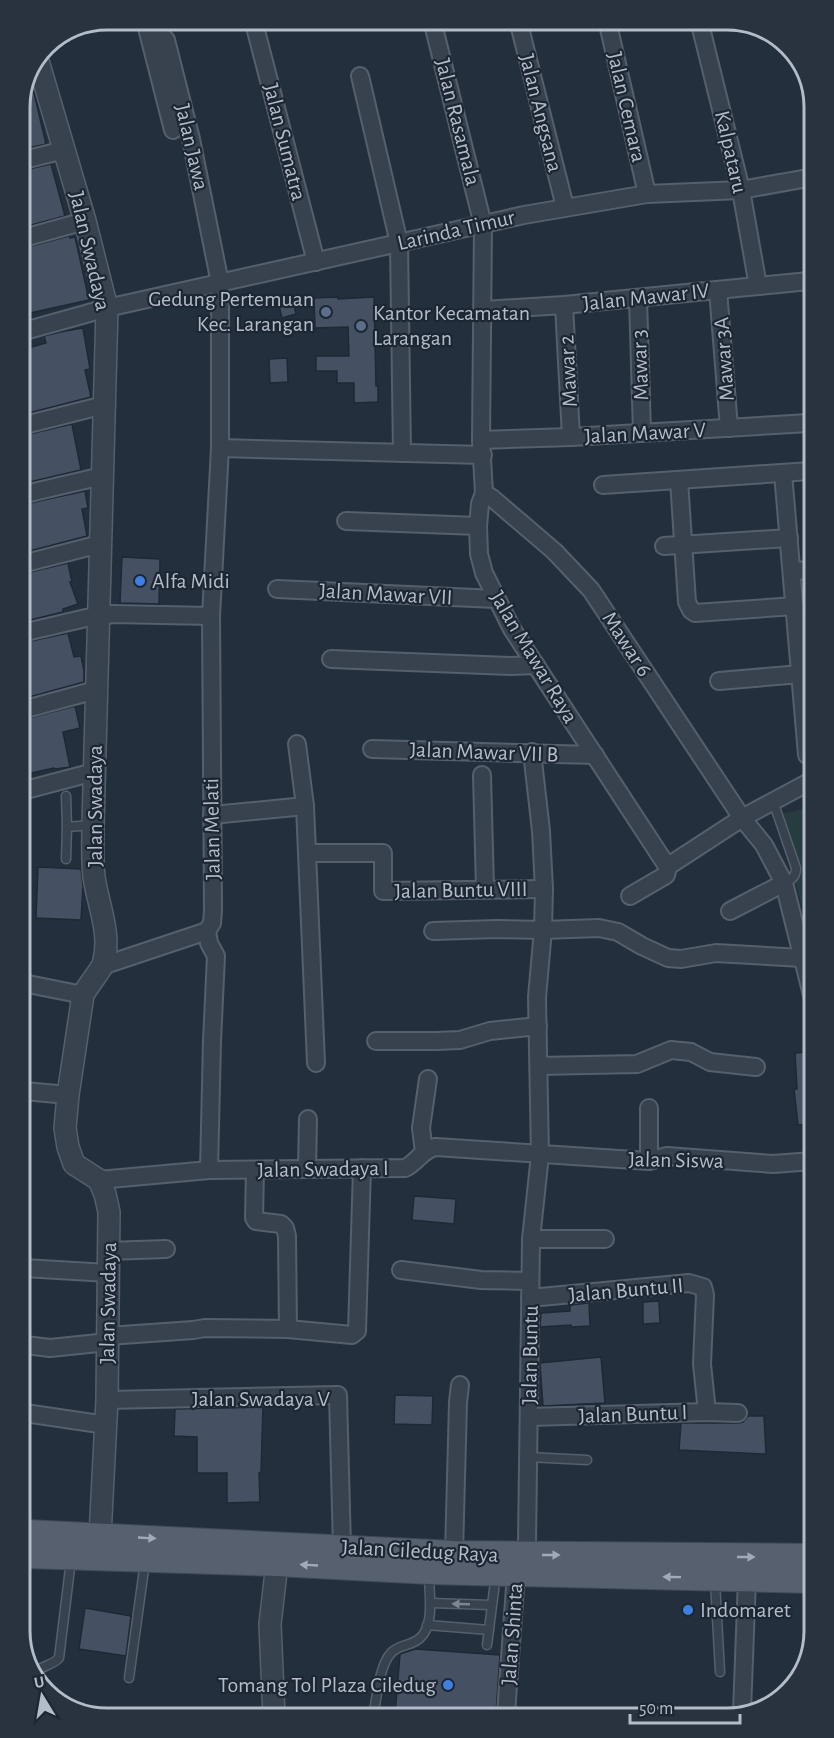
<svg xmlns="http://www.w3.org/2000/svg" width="834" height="1738" viewBox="0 0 834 1738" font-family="'Alegreya Sans',sans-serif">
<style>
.green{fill:#263c3f}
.building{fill:#455162;stroke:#1f2835;stroke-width:1.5}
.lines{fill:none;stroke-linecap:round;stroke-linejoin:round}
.service-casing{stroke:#565f6c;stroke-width:11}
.minor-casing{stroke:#565f6c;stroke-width:20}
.tertiary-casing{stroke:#565f6c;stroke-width:24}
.primary-casing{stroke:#414a57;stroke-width:28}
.service{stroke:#38414e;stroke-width:8}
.minor{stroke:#38414e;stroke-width:16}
.tertiary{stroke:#38414e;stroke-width:21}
.primary{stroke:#56606e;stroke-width:26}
.oneway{fill:#a1aab7}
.oneway2{fill:#7c8592}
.service-dot{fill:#5c6f8a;stroke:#1d2633;stroke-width:2}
.shop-dot{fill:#3f7fe0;stroke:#1d2633;stroke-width:2}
.labels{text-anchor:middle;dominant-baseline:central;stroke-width:4.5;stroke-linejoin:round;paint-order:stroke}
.street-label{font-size:22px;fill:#b4bcc9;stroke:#1d2633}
.poi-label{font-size:22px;fill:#b4bcc9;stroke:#1d2633;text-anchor:start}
.rim{fill:none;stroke:#b4bcc9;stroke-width:3}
</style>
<rect width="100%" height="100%" fill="#242f3e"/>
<path class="green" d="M 811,807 L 812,946 L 778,815 Z"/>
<g class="building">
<path d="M 34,93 L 46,144 L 20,150 L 20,102 L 23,96 Z"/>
<path d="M 51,164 L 65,216 L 20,228 L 20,171 Z"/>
<path d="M 69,236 L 70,238 L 75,237 L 89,300 L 21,315 L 20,249 Z"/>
<path d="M 291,294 L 296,314 L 282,318 L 277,298 Z"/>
<path d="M 338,297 L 338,299 L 374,297 L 376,386 L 378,386 L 378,402 L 354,403 L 354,383 L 337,383 L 337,371 L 316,371 L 316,356 L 349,356 L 348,327 L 315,328 L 314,298 Z"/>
<path d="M 83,328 L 90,369 L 85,370 L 91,397 L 21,415 L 21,350 L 46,343 L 44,336 L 65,331 Z"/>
<path d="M 287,358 L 288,382 L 270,383 L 269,359 Z"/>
<path d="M 72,424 L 81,470 L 21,484 L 21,436 Z"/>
<path d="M 85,491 L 88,508 L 82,509 L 87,536 L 22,553 L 21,505 Z"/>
<path d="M 122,557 L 160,559 L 159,604 L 120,603 Z"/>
<path d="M 68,563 L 72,582 L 70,582 L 78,604 L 63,609 L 63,612 L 22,622 L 22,574 Z"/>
<path d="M 68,633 L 74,657 L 81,656 L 84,671 L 84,682 L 22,699 L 22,643 Z"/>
<path d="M 75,706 L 80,728 L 63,732 L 70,767 L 55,769 L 54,768 L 22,775 L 22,720 Z"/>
<path d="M 38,867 L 81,869 L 83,886 L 81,920 L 36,918 Z"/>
<path d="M 812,1052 L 812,1124 L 798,1125 L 794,1089 L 797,1089 L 795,1053 Z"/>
<path d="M 414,1196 L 456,1199 L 454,1224 L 412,1220 Z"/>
<path d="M 659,1301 L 660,1323 L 643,1324 L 643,1302 Z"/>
<path d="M 589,1303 L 590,1326 L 571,1327 L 571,1325 L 540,1327 L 541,1313 L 570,1311 L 570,1305 Z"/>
<path d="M 601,1357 L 605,1403 L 543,1406 L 540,1363 Z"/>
<path d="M 395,1395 L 433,1396 L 432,1425 L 394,1424 Z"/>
<path d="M 263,1407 L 261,1473 L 259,1473 L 260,1502 L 227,1503 L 227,1473 L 197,1473 L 197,1437 L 174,1436 L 175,1409 Z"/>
<path d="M 748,1416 L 764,1416 L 766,1454 L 679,1450 L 681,1423 L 738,1423 L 743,1422 Z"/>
<path d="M 85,1608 L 131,1616 L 126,1656 L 79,1649 Z"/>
<path d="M 415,1649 L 500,1655 L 496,1714 L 395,1715 L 400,1654 Z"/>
</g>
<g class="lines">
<g class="service-casing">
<g id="service">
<path d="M 66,796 L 67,827"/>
<path d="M 773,801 L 796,868 C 796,877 792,879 784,883"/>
<path d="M 66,859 L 67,827 L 92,825"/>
<path d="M 528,1457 L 587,1460"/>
<path d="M 715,1581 L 720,1672"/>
<path d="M 431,1603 L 491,1605"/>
<path d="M 427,1625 L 489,1630"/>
<path d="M 487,1645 L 496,1574"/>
<path d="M 34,1674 C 41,1665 52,1666 59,1658 L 71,1560"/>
<path d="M 129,1678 L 145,1562"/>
<path d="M 373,1716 C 377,1698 379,1666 391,1653 C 399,1644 412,1646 420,1638 C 435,1625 429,1593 429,1575"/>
</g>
</g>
<g class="minor-casing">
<g id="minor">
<path d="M 145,20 L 173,130"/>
<path d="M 432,20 L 483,225 L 481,440 L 484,493 L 480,504 L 478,526 L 479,554 L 484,573 L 512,629 L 665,863 L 673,863 L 742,818 L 811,781"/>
<path d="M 518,20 L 565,207"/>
<path d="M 607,20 L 647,194"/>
<path d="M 699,20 L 741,190 L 758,286"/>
<path d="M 254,23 L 316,262"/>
<path d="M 360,76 L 399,243 L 402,453"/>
<path d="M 20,161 L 64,150"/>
<path d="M 20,239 L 85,221"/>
<path d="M 718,290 L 729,428"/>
<path d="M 638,298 L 642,433"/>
<path d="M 564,305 L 571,437"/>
<path d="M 484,310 L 564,305 L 809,281"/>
<path d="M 21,332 L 107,308 L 524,215 L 647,194 L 741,190 L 808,178"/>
<path d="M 21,426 L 104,405"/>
<path d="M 481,440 L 571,437 L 809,423"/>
<path d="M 220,448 L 483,455"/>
<path d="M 783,473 L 807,755"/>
<path d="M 679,480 L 687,602 L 691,610 L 695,613 L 795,606"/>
<path d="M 603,485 L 810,471"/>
<path d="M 484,493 L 492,498 L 554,551 L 591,590 L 742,818 L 764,845 L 784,883 L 812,995"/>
<path d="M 21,495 L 102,476"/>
<path d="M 346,521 L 478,526"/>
<path d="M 664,546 L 789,538"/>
<path d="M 22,564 L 100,544"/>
<path d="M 792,571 L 810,570"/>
<path d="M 277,589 L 496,599"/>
<path d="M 22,633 L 86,618 L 113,614 L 211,616"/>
<path d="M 331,659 L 511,666 L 536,665"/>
<path d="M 719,681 L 801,674"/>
<path d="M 22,710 L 96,690"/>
<path d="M 372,749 L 595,755"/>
<path d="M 482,775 L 485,889"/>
<path d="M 22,791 L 94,772"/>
<path d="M 305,806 L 316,1063"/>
<path d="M 212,815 L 305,806 L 297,744"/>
<path d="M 307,853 L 383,853 L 383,891 L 544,889"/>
<path d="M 630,896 L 666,875 L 669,864"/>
<path d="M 730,911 L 784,883"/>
<path d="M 207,931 L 209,943 L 216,956 L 212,1041 L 209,1170"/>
<path d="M 433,931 L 497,929 L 543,930 L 599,928 L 618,932 L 642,946 L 668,958 L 681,959 L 716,953 L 802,958"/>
<path d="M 102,966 L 207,931 L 212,923 L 213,910 L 211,616 L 220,448 L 220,283 L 191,139 L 166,40 L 145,20"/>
<path d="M 23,983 L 83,995"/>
<path d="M 376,1041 L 436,1041 L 460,1040 L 490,1031 L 538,1026"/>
<path d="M 539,1066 L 637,1064 L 671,1050 L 691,1052 L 710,1062 L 756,1067"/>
<path d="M 24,1091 L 68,1095"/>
<path d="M 649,1108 L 649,1161"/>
<path d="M 424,1152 L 421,1128 L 428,1079"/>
<path d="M 307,1169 L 308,1119"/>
<path d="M 255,1170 L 254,1218 L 256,1221 L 281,1224 L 285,1228 L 287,1236 L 288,1329"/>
<path d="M 99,1180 L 209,1170 L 405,1168 C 417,1163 422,1149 436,1147 L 649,1161 L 667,1156 L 773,1164 L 813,1161"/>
<path d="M 531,1239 L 605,1239"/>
<path d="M 108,1251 L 166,1249"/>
<path d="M 24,1268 L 108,1273"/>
<path d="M 401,1270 L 481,1280 L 530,1281"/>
<path d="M 530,1298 L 689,1283 L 703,1287 L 705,1295 L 702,1364 L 707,1412"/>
<path d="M 108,1336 L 193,1330 L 205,1328 L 288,1329 L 352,1335 L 357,1331 L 362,1168"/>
<path d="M 25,1345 L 50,1348 L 108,1342"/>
<path d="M 107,1400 L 338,1395 L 342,1548"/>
<path d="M 25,1413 L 106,1425"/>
<path d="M 529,1417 L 707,1412 L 738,1413"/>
<path d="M 454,1554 L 458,1402 L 460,1385"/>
<path d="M 742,1712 L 747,1578"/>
<path d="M 506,1714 L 516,1573 L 527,1543 L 531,1239 L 540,1155 L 537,997 L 543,930 L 544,889 L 541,831 L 532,752"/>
</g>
</g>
<g class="tertiary-casing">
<g id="tertiary">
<path d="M 38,61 L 85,221 L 107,308 L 93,825 C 93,842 92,860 94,877 C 98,905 112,935 103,964 C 100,972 88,985 83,995 L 68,1095 L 65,1128 L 68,1147 L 74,1164 L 99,1180 L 105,1194 L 109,1212 L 107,1400 L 100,1536"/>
<path d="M 274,1717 L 270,1624 L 277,1563"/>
</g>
</g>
<g class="primary-casing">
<g id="primary">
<path d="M 26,1533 L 454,1554 L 814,1557"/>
<path d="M 26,1555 L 277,1563 L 430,1571 L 814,1580"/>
</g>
</g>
<use href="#service" class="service"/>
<use href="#minor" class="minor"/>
<use href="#tertiary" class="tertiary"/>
<use href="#primary" class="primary"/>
</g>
<defs><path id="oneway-solid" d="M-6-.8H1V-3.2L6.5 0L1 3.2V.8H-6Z" transform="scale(1.5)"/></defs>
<g class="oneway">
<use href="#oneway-solid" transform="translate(147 1538) rotate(3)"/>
<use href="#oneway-solid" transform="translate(551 1555)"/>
<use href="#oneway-solid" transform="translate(746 1557)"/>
<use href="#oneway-solid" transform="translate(309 1565) rotate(-177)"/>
<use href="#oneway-solid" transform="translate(672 1577) rotate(-179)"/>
</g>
<use class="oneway2" href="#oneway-solid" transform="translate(461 1604) rotate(-178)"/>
<g class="service-dot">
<circle cx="326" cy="312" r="6"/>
<circle cx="361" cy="326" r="6"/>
</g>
<g class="shop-dot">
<circle cx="140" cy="581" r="6"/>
<circle cx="688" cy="1610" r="6"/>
<circle cx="448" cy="1685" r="6"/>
</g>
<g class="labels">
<g class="street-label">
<text transform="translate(627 107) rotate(77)">Jalan Cemara</text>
<text transform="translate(541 113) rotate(76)">Jalan Angsana</text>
<text transform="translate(458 122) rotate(76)">Jalan Rasamala</text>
<text transform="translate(285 142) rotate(76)">Jalan Sumatra</text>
<text transform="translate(192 147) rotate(77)">Jalan Jawa</text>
<text transform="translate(731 152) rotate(77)">Kalpataru</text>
<text transform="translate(456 230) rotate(-13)">Larinda Timur</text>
<text transform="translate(90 251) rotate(77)">Jalan Swadaya</text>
<text transform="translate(646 297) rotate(-6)">Jalan Mawar IV</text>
<text transform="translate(724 359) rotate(-94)">Mawar 3A</text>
<text transform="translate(640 365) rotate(-92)">Mawar 3</text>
<text transform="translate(568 371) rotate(-93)">Mawar 2</text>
<text transform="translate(645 433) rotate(-3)">Jalan Mawar V</text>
<text transform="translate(386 594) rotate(3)">Jalan Mawar VII</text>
<text transform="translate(627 644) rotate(57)">Mawar 6</text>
<text transform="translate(534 657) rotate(59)">Jalan Mawar Raya</text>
<text transform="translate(484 752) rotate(2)">Jalan Mawar VII B</text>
<text transform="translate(95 806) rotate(-90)">Jalan Swadaya</text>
<text transform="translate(212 829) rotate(-91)">Jalan Melati</text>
<text transform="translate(461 890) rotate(-1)">Jalan Buntu VIII</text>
<text transform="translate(676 1160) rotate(1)">Jalan Siswa</text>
<text transform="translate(323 1169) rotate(-1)">Jalan Swadaya I</text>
<text transform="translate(626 1290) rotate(-5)">Jalan Buntu II</text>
<text transform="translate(108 1303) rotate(-89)">Jalan Swadaya</text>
<text transform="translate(530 1355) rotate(-89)">Jalan Buntu</text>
<text x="261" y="1399">Jalan Swadaya V</text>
<text transform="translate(633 1414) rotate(-2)">Jalan Buntu I</text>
<text transform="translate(420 1551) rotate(3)">Jalan Ciledug Raya</text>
<text transform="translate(512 1634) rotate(-86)">Jalan Shinta</text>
</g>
<g class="poi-label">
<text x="314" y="299" text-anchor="end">Gedung Pertemuan<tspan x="314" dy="25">Kec. Larangan</tspan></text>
<text x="373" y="313">Kantor Kecamatan<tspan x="373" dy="25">Larangan</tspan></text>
<text x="152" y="581">Alfa Midi</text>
<text x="700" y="1610">Indomaret</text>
<text x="436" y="1685" text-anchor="end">Tomang Tol Plaza Ciledug</text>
</g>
</g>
<path d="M0 0H834V1738H0ZM107 30H727A77 77 0 0 1 804 107V1631A77 77 0 0 1 727 1708H107A77 77 0 0 1 30 1631V107A77 77 0 0 1 107 30Z" fill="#29323f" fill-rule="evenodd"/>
<path class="rim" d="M107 30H727A77 77 0 0 1 804 107V1631A77 77 0 0 1 727 1708H107A77 77 0 0 1 30 1631V107A77 77 0 0 1 107 30Z"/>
<g transform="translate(42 1696) rotate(349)" stroke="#1d2633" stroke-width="4.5" paint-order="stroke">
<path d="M0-4.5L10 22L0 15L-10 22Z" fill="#b4bcc9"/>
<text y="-9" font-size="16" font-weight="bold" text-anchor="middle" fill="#b4bcc9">U</text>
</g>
<path d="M630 1714v9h110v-9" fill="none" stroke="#b4bcc9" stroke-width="3"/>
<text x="639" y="1714" font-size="18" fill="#b4bcc9" stroke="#1d2633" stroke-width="4.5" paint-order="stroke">50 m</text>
</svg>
